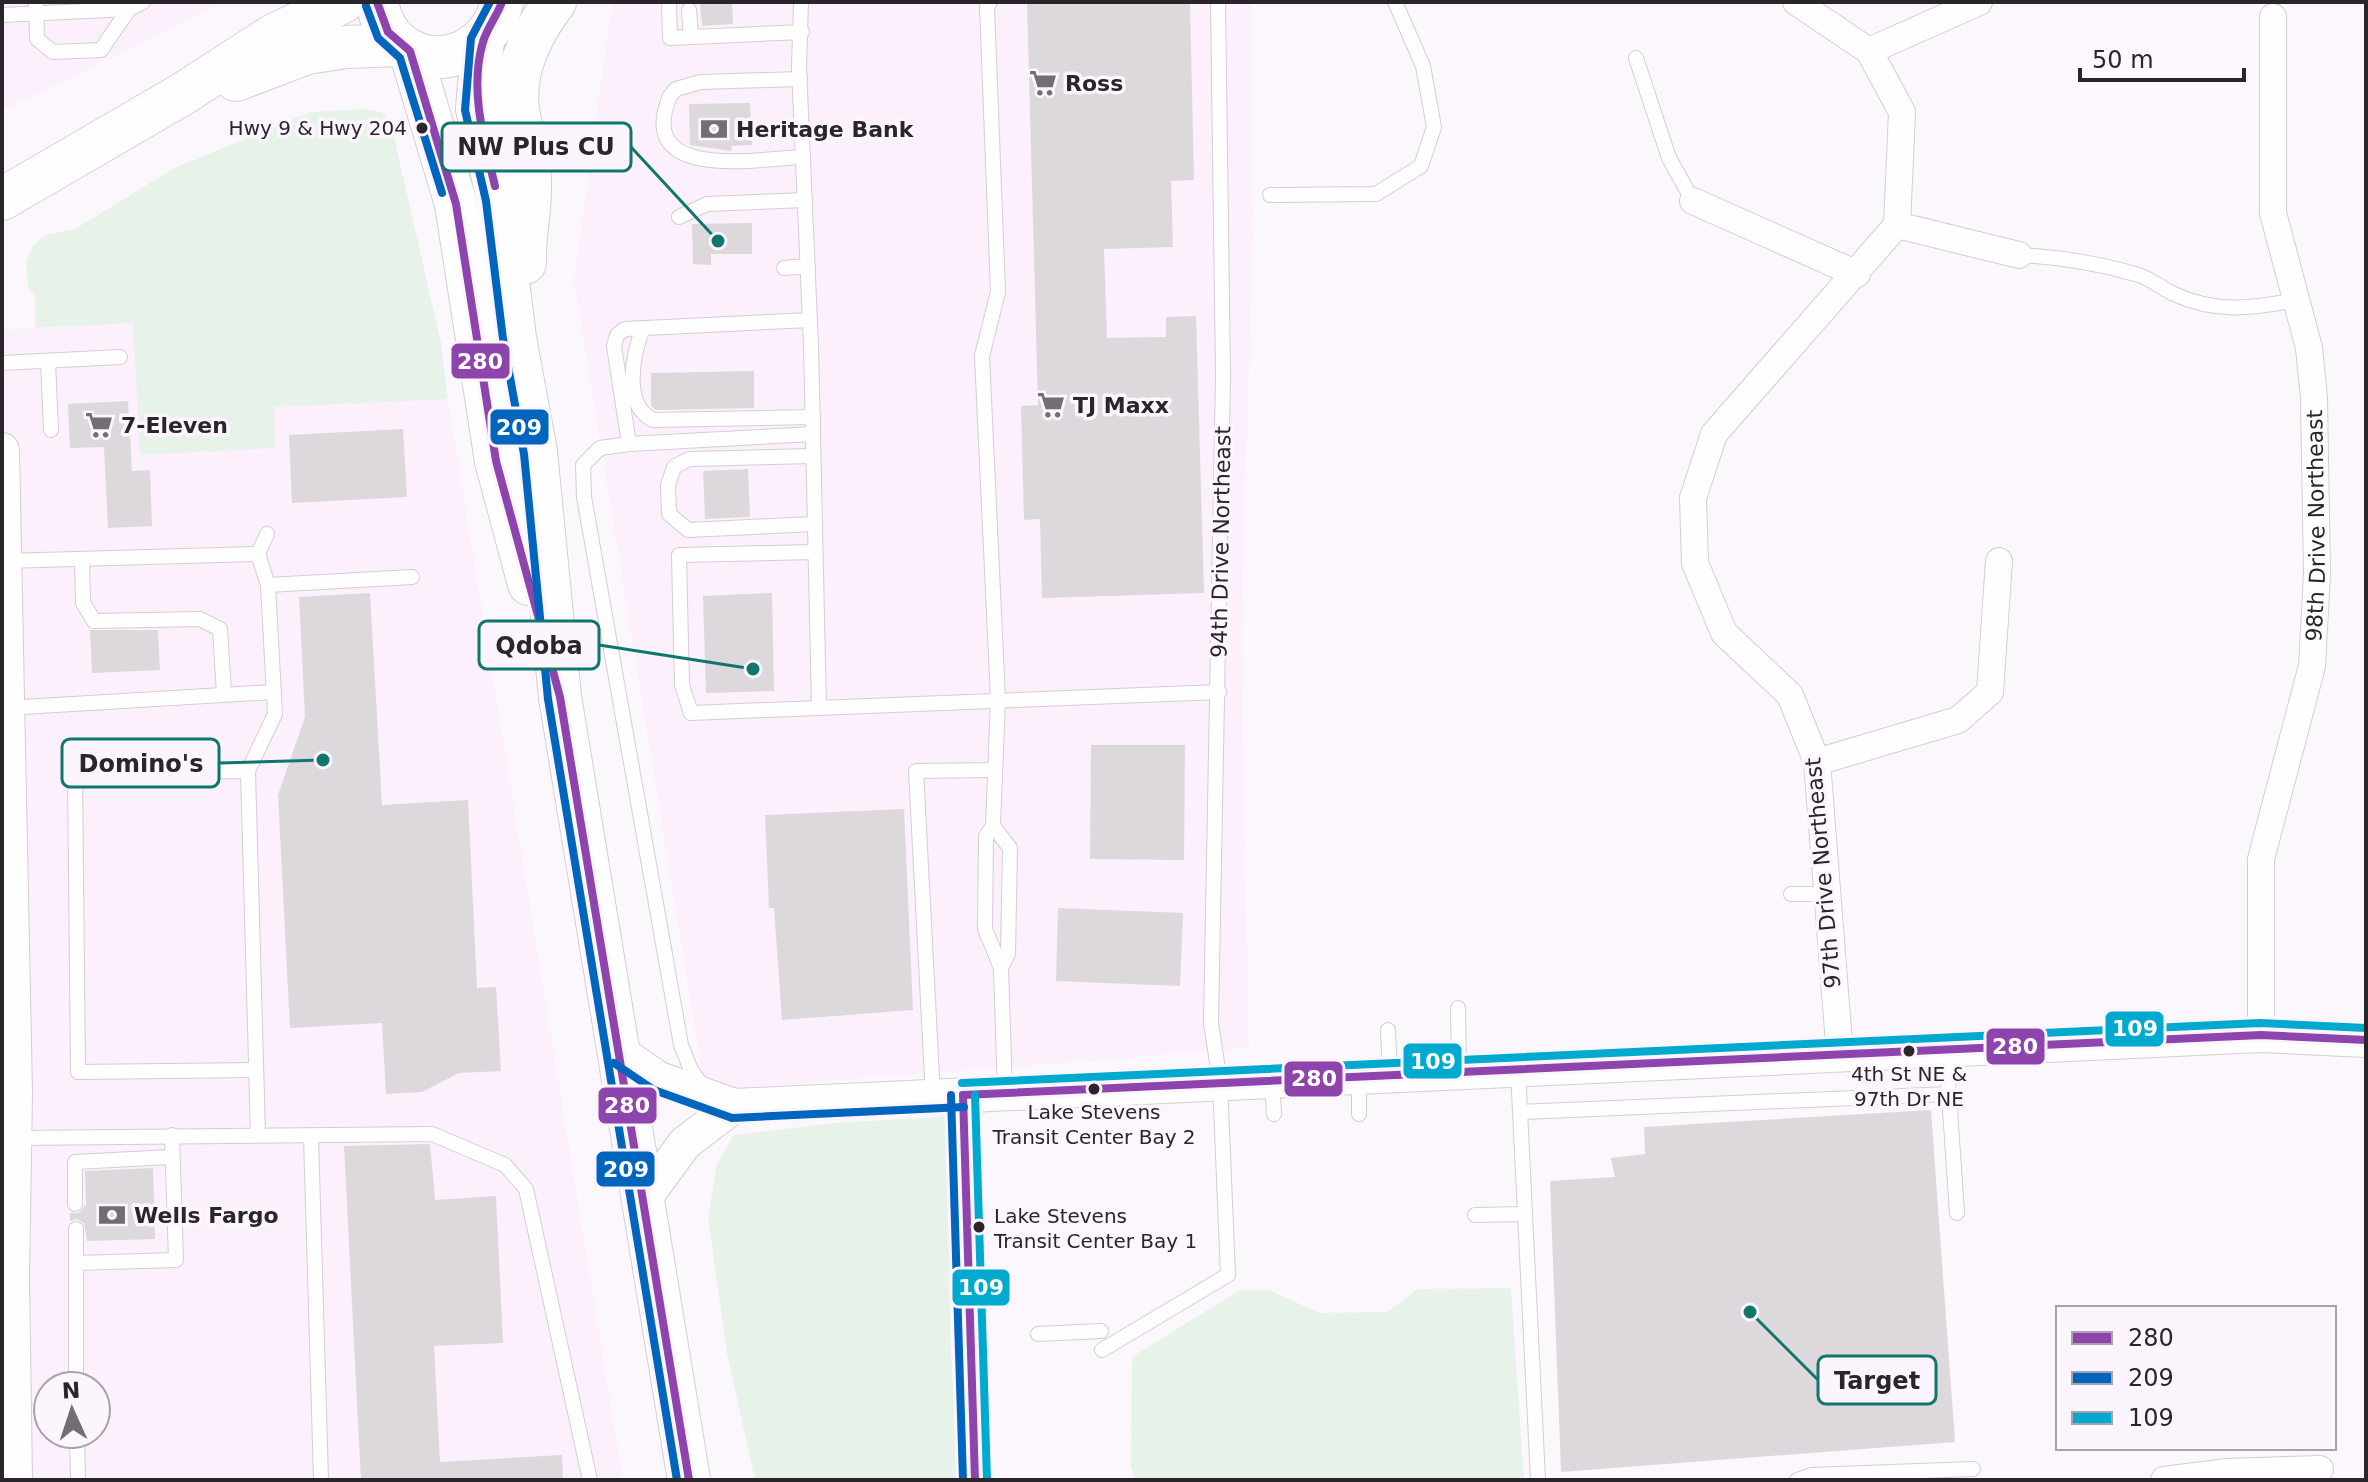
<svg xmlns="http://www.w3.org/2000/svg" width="2368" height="1482" viewBox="0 0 2368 1482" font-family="'DejaVu Sans',sans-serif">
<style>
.built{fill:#fcf0fd;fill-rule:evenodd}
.green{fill:#e7f3e8}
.building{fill:#dcd8dc}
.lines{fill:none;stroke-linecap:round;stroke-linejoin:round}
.service-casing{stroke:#d2ced3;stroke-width:16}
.minor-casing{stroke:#d2ced3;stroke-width:28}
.tertiary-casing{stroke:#d2ced3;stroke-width:36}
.primary-casing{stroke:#d2ced3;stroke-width:44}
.service{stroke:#fefeff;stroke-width:14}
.minor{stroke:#fefeff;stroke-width:26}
.tertiary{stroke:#fefeff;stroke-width:34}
.primary{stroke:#fefeff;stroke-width:42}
.bus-1-casing{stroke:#fcf5fe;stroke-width:14}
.bus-2-casing{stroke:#fcf5fe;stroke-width:14}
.bus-3-casing{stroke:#fcf5fe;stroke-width:14}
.bus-1{stroke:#8e44ad;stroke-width:8}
.bus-2{stroke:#0065bd;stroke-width:8}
.bus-3{stroke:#00a9ce;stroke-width:8}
.bus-dot{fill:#2a252b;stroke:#fcf5fe;stroke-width:3}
.labels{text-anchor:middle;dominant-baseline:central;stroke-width:7;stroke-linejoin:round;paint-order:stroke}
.bus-label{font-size:20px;fill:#2a252b;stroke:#fcf5fe}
.poi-label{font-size:22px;font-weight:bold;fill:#2a252b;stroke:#fcf5fe;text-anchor:start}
.street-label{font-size:22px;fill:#2a252b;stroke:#fcf5fe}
.leader{fill:none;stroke:#0f766e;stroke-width:3}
.callout-dot{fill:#0f766e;stroke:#fcf5fe;stroke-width:3}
.callout{fill:#fcf5fe;stroke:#0f766e;stroke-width:3}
.callout-label{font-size:24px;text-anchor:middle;font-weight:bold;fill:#2a252b}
.line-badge{stroke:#fcf5fe;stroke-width:3}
.badge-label{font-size:22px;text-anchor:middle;font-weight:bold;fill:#fff}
</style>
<rect width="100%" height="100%" fill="#fbf7fc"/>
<g class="built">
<path d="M 2,2 L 226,2 L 2,111 Z"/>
<path d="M 612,2 L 1251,2 L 1253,241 L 1241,634 L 1249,1048 L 705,1091 L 574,281 Z"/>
<path d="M 133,323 L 141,455 L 275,448 L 273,407 L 448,399 L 623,1480 L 2,1480 L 2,330 ZM 48,1386 L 96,1386 L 96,1434 L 48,1434 Z"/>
</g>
<g class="green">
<path d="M 364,109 L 382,112 L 391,124 L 441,343 L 448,399 L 274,407 L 275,448 L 140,455 L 133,323 L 35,328 L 35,297 L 28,287 L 26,261 L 32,247 L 45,235 L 75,229 L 176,167 L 311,112 Z"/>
<path d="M 948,1116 C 953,1237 942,1361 965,1480 L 755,1480 L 727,1353 L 708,1217 L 717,1164 L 734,1135 L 835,1123 Z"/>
<path d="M 1511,1288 L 1524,1480 L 1136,1480 L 1131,1467 L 1132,1357 L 1240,1290 L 1269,1290 L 1319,1313 L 1387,1312 L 1418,1289 Z"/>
</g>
<g class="building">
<path d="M 700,2 L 732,2 L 733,24 L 702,26 Z"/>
<path d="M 1027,2 L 1190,2 L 1194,180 L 1171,181 L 1173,247 L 1104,249 L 1107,338 L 1166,337 L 1166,317 L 1196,316 L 1204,593 L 1042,598 L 1040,519 L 1024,520 L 1021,406 L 1038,405 Z"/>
<path d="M 750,103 L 752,145 L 732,146 L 731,151 L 690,145 L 689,104 Z"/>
<path d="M 752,223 L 752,254 L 711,254 L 711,265 L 693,264 L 692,224 Z"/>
<path d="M 754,371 L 754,408 L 656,410 L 651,406 L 651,373 Z"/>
<path d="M 128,401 L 132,471 L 150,470 L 152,526 L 108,528 L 104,447 L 70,448 L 68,404 Z"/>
<path d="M 403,429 L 407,497 L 292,503 L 289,435 Z"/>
<path d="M 748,469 L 750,517 L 705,519 L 703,471 Z"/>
<path d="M 370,593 L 382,805 L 468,800 L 477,988 L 496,987 L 501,1071 L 459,1073 L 422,1092 L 386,1094 L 382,1023 L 290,1028 L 278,795 L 305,717 L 299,597 Z"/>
<path d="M 772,593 L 774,691 L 706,693 L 703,596 Z"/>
<path d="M 90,630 L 158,630 L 160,670 L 92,673 Z"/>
<path d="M 1091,745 L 1185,745 L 1184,860 L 1090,859 Z"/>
<path d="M 904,809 L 913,1010 L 782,1020 L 774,908 L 769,908 L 765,815 Z"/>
<path d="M 1058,908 L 1183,913 L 1180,986 L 1056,981 Z"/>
<path d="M 1931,1110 L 1955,1442 L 1561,1472 L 1550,1181 L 1615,1177 L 1611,1158 L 1645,1154 L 1644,1127 Z"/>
<path d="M 430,1144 L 435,1200 L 496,1196 L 503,1343 L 434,1346 L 440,1462 L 562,1455 L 563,1480 L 361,1480 L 344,1146 Z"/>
<path d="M 153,1168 L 155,1239 L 87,1241 L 84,1223 L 77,1219 L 70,1221 L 70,1213 L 79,1213 L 86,1204 L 85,1171 Z"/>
</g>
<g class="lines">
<g class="service-casing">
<g id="service">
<path d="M 36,2 L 37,39 L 53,52 L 101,50 L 129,9"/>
<path d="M 669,2 L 670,38 L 802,32"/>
<path d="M 801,2 L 799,67 L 811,346 L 819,707"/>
<path d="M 990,2 L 987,7 L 998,292 L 982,356 L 998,699 L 993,826 L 986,836 L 985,929 L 1001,968 L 1005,1092"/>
<path d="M 689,10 L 691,37"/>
<path d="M 2,15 L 129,9 L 143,2"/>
<path d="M 1636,58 L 1669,158 L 1693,201"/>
<path d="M 800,79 L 701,82 L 676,89 L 670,96 C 634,182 757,159 803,157"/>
<path d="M 1270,195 L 1376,194 L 1421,166 L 1434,127 L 1423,66 L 1395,2"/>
<path d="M 679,217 L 707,204 L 805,200"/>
<path d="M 2019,255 C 2059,257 2097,263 2135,274 C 2149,277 2161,288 2174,294 C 2215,313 2251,309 2295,300"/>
<path d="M 784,268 L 808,266"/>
<path d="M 643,328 C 633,354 622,405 653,420 L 813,417"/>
<path d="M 48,361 L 51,430"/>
<path d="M 2,363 L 120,357"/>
<path d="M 629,444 L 614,346 L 617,335 L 625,329 L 810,320"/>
<path d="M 813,456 L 689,459 L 674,467 L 668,485 L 669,514 L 688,530 L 814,524"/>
<path d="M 815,552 L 679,555 L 682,685 L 691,713 L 1219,692"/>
<path d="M 258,554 L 267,534"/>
<path d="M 82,559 L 83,603 L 94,621 L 200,619 L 220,629 L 224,694"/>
<path d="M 4,561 L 258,554 L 268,585 L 275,714 L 248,771 L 258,1135"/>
<path d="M 268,585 L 412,577"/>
<path d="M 6,708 L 273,692"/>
<path d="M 248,771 L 75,773 L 78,1072 L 255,1070"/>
<path d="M 993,826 L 1010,848 L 1008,954 L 1001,968"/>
<path d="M 1791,894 L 1826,894"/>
<path d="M 1458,1008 L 1459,1072"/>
<path d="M 1388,1030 L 1390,1075"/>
<path d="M 1946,1051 L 1957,1213"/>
<path d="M 1518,1070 L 1538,1480"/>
<path d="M 1359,1077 L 1359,1114"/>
<path d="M 1272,1081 L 1274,1114"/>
<path d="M 704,1088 L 691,1070 L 681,1045 L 584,497 L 583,465 L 600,448 L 629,444 L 813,434"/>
<path d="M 963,1095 L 975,1480"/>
<path d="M 933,1096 L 916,771 L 995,770"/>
<path d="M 1521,1112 L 1949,1094"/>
<path d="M 311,1136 L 321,1480"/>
<path d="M 14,1138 L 432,1134 L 505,1165 L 526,1189 L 590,1480"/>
<path d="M 75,1204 L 75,1162 L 171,1157"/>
<path d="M 1475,1215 L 1525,1214"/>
<path d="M 76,1229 L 76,1263"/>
<path d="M 1038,1334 L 1101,1331"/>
<path d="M 1102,1350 L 1228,1275 L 1220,1082 L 1211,1023 L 1223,375 L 1218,2"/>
<path d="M 76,1386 L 76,1263 L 176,1260 L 172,1135"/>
<path d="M 77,1434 L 78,1480"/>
<path d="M 1797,1480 L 1811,1475 L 1973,1469"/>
</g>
</g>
<g class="minor-casing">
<g id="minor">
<path d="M 1796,2 L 1869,51 L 1902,112 L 1897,225"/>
<path d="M 1869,51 L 1979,2"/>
<path d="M 1693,201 L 1857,274"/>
<path d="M 1897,225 L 2019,255"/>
<path d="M 1817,762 L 1958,720 L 1990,692 L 1999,561"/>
<path id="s1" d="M 2261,1035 L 2261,859 L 2312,666 L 2317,574 L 2314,398 L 2309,348 L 2273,213 L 2273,17"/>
<path d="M 1840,1056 L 1817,762 L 1790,695 L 1724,633 L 1695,563 L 1693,498 L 1714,434 L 1897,225"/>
<path d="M 2164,1480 L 2227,1472 L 2320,1469"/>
</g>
</g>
<g class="tertiary-casing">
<g id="tertiary">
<path d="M 2,450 L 15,1093 L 12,1278 L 15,1480"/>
<path d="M 621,1053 L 659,1079 L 734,1106 L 2261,1035 L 2366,1040"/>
<path d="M 644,1199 L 685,1143 L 734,1106"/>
</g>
</g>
<g class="primary-casing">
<g id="primary">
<path d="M 377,2 C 390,77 485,74 502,2"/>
<path d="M 483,40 L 477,109 L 498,199 L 515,338 L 536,452 L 560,697 L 689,1480"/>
<path d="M 410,51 L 456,204 L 496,461 L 529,584"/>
<path d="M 236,80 L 307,53 L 346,47 L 401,45"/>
<path d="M 2,199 L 181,95 L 274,35 L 343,2"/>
<path d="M 525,263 C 524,236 531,210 530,183 C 530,158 522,134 518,110 C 513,70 532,32 555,2"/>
</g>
</g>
<use href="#service" class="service"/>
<use href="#minor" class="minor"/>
<use href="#tertiary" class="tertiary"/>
<use href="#primary" class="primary"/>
<g class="bus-1-casing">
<g id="bus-1">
<path d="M 377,2 L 388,32 L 410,51 L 456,204 L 496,461 L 560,697 L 689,1480"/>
<path d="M 495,186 C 484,140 469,89 483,42 C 487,28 497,16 502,2"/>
<path d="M 963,1095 L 2261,1035 L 2366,1040"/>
<path d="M 963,1095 L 975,1480"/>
</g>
</g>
<g class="bus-2-casing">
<g id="bus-2">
<path d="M 490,2 L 471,38 L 465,110 L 486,201 L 503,339 L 524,454 L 548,699 L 677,1480"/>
<path d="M 366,6 L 378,38 L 400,58 L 442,193"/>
<path d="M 614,1063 L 654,1090 L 732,1118 L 964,1107"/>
<path d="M 951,1095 L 963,1480"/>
</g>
</g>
<g class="bus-3-casing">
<g id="bus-3">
<path d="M 962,1083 L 2260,1023 L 2366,1028"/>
<path d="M 975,1095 L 987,1480"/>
</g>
</g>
<use href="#bus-1" class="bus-1"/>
<use href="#bus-2" class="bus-2"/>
<use href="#bus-3" class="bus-3"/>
</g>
<defs>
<g id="supermarket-bare" transform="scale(2.16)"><path d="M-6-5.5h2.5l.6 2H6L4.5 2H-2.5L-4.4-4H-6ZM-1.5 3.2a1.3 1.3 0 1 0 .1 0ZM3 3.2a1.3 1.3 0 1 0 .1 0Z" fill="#736e74" stroke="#fcf5fe" stroke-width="2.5" paint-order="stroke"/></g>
<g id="bank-bare" transform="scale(2.16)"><path d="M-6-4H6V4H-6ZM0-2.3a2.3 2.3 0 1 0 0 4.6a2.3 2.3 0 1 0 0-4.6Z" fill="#736e74" stroke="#fcf5fe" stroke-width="2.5" paint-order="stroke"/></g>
</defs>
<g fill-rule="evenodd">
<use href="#supermarket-bare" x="1043" y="83"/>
<use href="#bank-bare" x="714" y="129"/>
<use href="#supermarket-bare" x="1051" y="405"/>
<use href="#supermarket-bare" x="99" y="425"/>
<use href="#bank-bare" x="112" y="1215"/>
</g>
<g class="bus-dot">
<circle cx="422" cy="128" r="7"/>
<circle cx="1909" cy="1051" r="7"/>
<circle cx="1094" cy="1089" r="7"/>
<circle cx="979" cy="1227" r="7"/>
</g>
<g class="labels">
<g class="bus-label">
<text x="407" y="128" text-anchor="end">Hwy 9 &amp; Hwy 204</text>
<text x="1909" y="1074">4th St NE &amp;<tspan x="1909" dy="25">97th Dr NE</tspan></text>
<text x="1094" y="1112">Lake Stevens<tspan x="1094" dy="25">Transit Center Bay 2</tspan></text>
<text x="994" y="1216" text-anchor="start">Lake Stevens<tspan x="994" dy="25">Transit Center Bay 1</tspan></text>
</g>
<g class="poi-label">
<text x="1065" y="83">Ross</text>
<text x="736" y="129">Heritage Bank</text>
<text x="1073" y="405">TJ Maxx</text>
<text x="121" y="425">7-Eleven</text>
<text x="134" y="1215">Wells Fargo</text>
</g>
<g class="street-label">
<text stroke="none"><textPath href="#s1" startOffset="516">98th Drive Northeast</textPath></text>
<text transform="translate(1221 542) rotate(-89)">94th Drive Northeast</text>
<text transform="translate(1823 873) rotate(-95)">97th Drive Northeast</text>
</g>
</g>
<path class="leader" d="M718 241L631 147M753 669L599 645M323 760L219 763M1750 1312L1818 1380"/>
<g class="callout-dot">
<circle cx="718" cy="241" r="8"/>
<circle cx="753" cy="669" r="8"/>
<circle cx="323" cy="760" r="8"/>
<circle cx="1750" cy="1312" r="8"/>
</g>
<g class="callout">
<rect x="442" y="123" width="189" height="48" rx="8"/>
<rect x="479" y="621" width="120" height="48" rx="8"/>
<rect x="62" y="739" width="157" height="48" rx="8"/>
<rect x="1818" y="1356" width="118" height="48" rx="8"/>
</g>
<g class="callout-label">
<text x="536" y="155">NW Plus CU</text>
<text x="539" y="654">Qdoba</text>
<text x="141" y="772">Domino's</text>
<text x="1877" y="1389">Target</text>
</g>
<g class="line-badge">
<rect x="450" y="342" width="61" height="38" rx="8" fill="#8e44ad"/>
<rect x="489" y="408" width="61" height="38" rx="8" fill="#0065bd"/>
<rect x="2104" y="1010" width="61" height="38" rx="8" fill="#00a9ce"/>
<rect x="1985" y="1027" width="61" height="39" rx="8" fill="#8e44ad"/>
<rect x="1402" y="1042" width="61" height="38" rx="8" fill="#00a9ce"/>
<rect x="1283" y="1060" width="61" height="38" rx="8" fill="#8e44ad"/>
<rect x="597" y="1086" width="61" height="39" rx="8" fill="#8e44ad"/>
<rect x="595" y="1150" width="61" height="38" rx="8" fill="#0065bd"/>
<rect x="951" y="1268" width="60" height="39" rx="8" fill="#00a9ce"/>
</g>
<g class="badge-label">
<text x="480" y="369">280</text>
<text x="519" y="435">209</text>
<text x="2135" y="1036">109</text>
<text x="2015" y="1054">280</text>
<text x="1433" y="1069">109</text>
<text x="1314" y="1086">280</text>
<text x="627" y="1113">280</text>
<text x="626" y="1177">209</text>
<text x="981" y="1295">109</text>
</g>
<rect width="2368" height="1482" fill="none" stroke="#2a252b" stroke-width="8"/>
<rect x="2056" y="1306" width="280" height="144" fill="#fcf5fe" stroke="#a8a2aa" stroke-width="2"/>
<rect x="2072" y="1332" width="40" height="12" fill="#8e44ad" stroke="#a8a2aa" stroke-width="2"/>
<text x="2128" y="1346" font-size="24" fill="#2a252b">280</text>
<rect x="2072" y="1372" width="40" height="12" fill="#0065bd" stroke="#a8a2aa" stroke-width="2"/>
<text x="2128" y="1386" font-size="24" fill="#2a252b">209</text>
<rect x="2072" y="1412" width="40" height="12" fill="#00a9ce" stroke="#a8a2aa" stroke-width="2"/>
<text x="2128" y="1426" font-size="24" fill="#2a252b">109</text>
<g transform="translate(72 1410) rotate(357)"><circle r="38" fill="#fcf5fe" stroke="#a8a2aa" stroke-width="2"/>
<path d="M0-6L14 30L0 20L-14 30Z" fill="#736e74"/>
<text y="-12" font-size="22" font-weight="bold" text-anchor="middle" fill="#2a252b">N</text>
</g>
<path d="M2080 68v12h164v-12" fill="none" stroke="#2a252b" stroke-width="4"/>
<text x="2092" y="68" font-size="24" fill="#2a252b" stroke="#fcf5fe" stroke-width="6" paint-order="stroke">50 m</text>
</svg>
